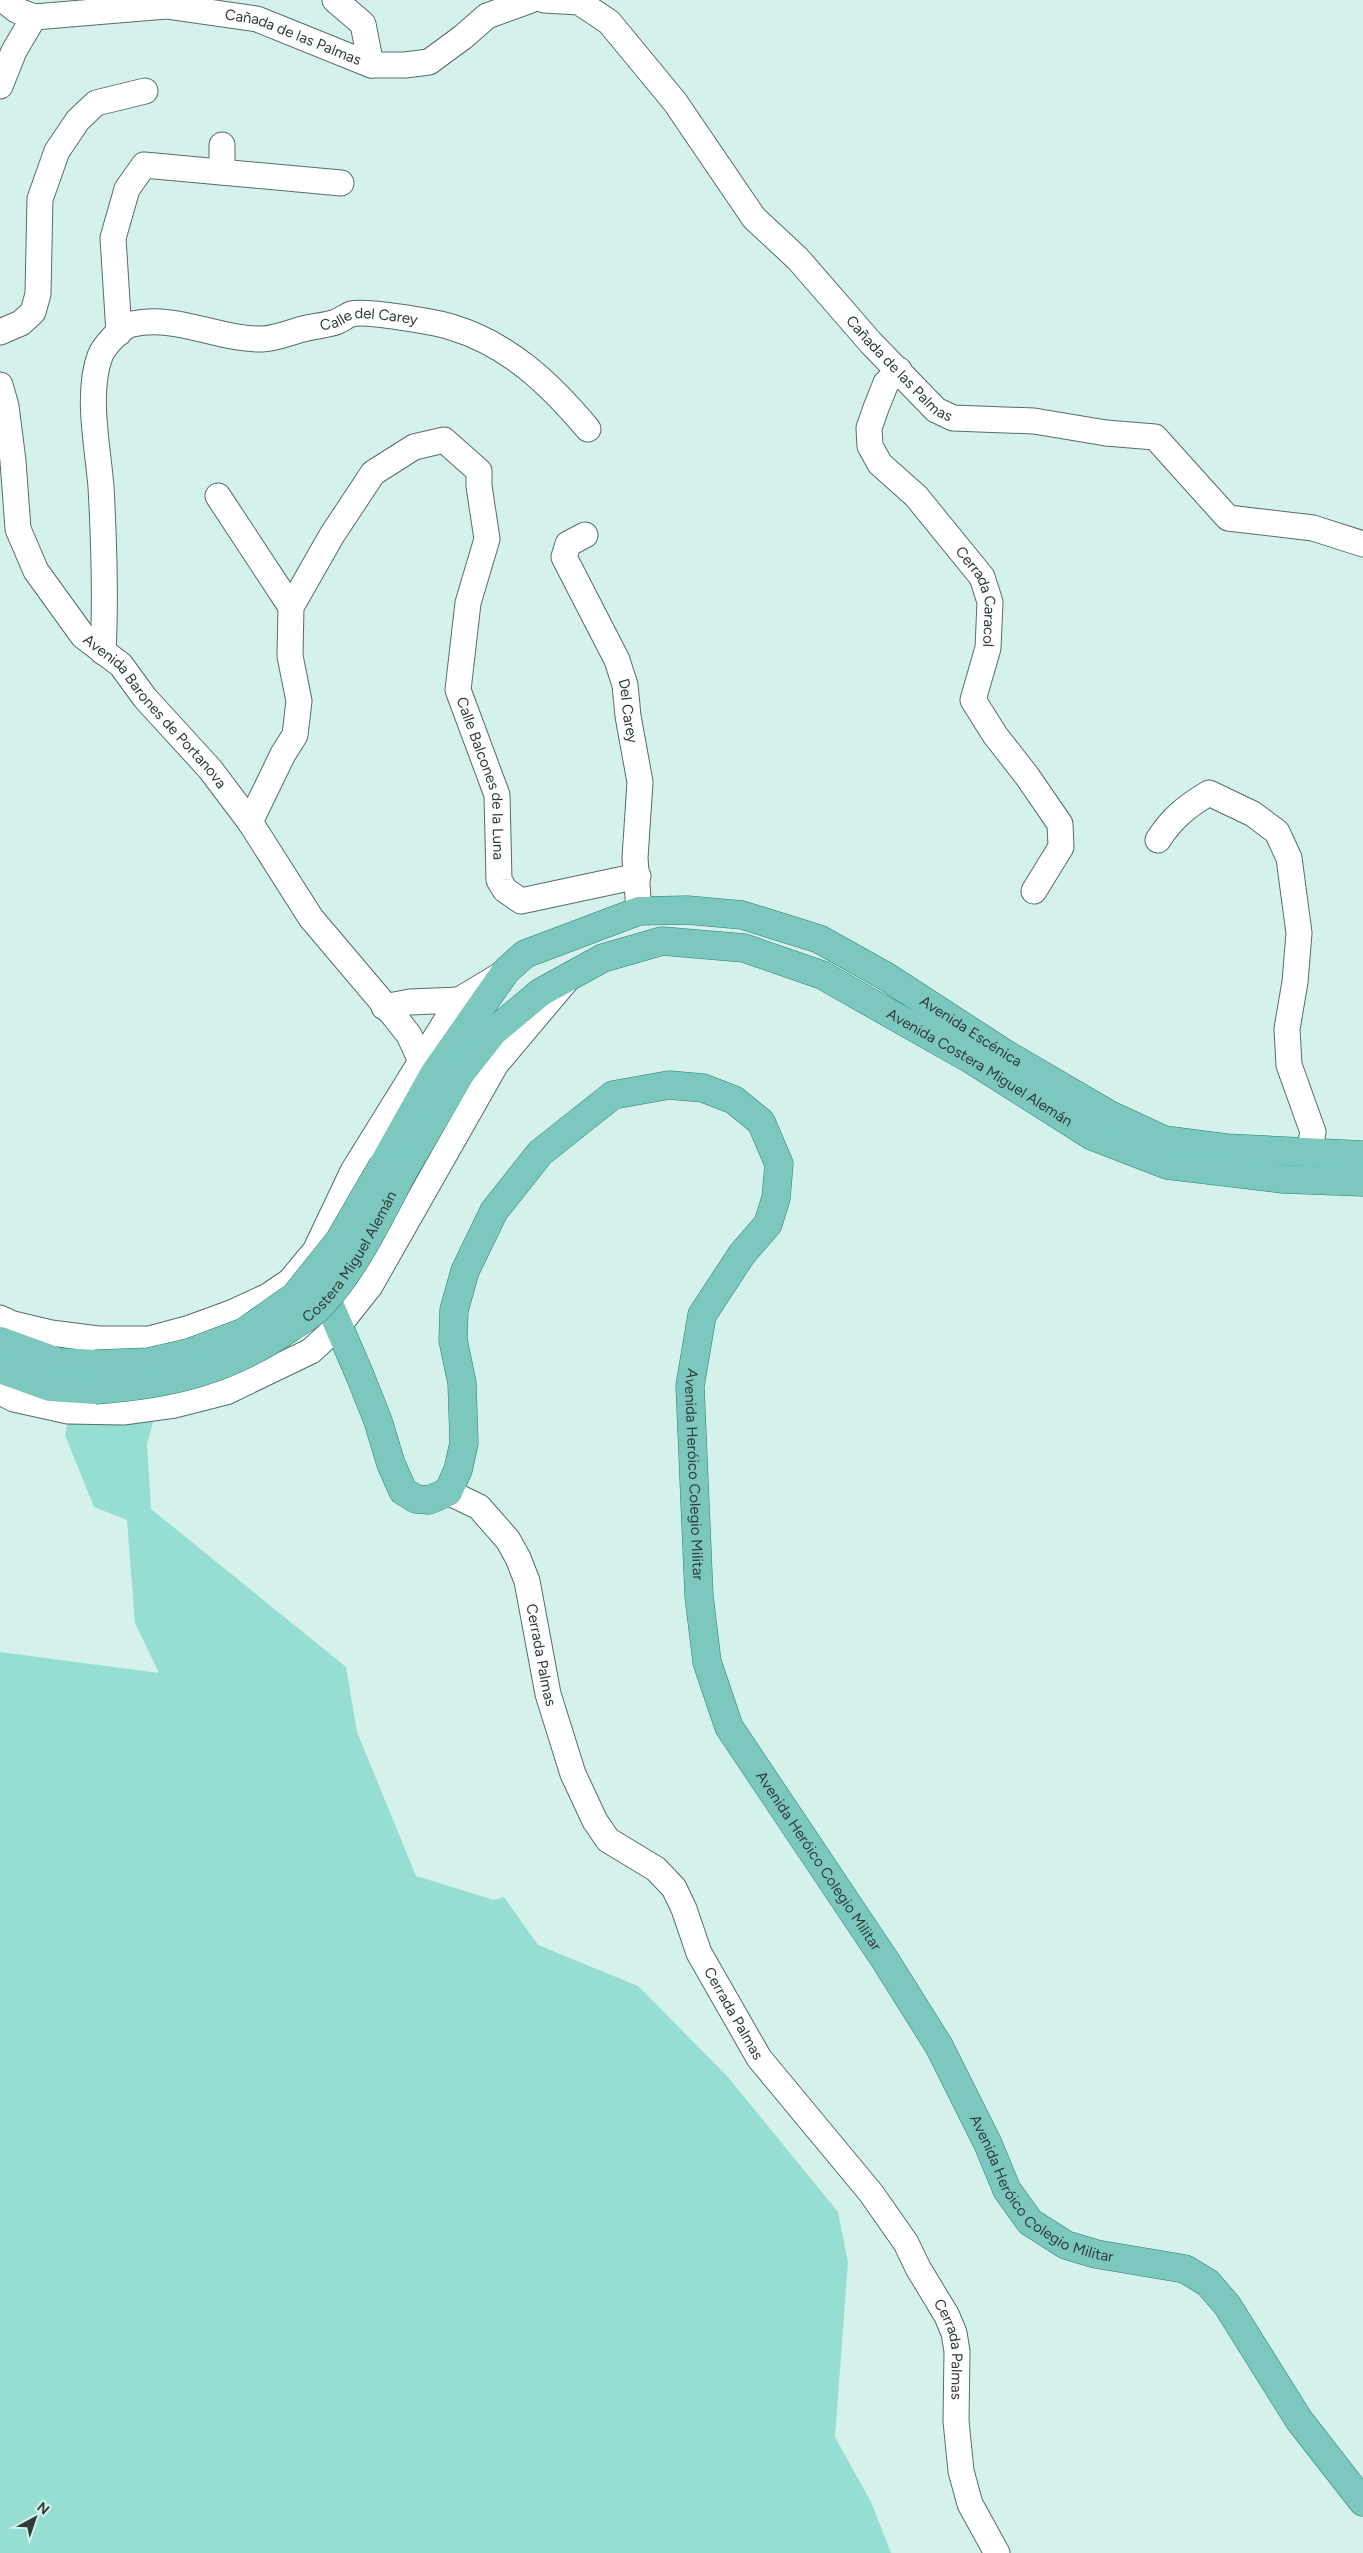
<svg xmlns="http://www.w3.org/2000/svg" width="1363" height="2553" viewBox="0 0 1363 2553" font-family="Figtree,sans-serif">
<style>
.green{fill:#95ded1}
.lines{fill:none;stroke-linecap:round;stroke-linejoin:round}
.minor-casing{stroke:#546e69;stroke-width:27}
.major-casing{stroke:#297f74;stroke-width:29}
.minor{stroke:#fff;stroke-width:25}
.major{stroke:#7cc8be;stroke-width:28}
.major-bridge-casing{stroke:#297f74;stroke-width:29;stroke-linecap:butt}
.major-bridge{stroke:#7cc8be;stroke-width:28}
.labels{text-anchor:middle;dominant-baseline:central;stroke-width:4.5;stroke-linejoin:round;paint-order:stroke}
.street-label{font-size:15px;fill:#303c39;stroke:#d4f1eb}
</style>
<rect width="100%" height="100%" fill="#d4f1eb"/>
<path class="green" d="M 161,1393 L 147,1444 L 151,1509 L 346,1667 L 357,1732 L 416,1876 L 494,1900 L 504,1897 L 538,1945 L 638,1986 L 728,2077 L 838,2212 L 848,2262 L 835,2437 L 871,2502 L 891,2553 L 0,2553 L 0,1652 L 159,1673 L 135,1623 L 127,1520 L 94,1507 L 65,1435 L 73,1399 Z"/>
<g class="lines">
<g class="minor-casing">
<g id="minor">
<path id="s1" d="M 4,0 L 16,10 L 34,17 L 166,6 L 257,19 L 371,65 L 405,65 L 429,62 L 463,37 L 487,16 L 531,0"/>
<path d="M 335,0 L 363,24 L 371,65"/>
<path id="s2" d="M 544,0 L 579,2 L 609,22 L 675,102 L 754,218 L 798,259 L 871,343 L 936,410 L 953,418 L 1034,421 L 1106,433 L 1155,437 L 1228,518 L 1313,528 L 1363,544"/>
<path d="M 0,86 L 14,51 L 34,17"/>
<path d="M 222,172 L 222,145"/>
<path d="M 0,332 L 21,323 L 33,312 L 38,294 L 40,199 L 57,151 L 78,120 L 96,103 L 145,91"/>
<path d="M 119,333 L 113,238 L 127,189 L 144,165 L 341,183"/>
<path id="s3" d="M 899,370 L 886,383 L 876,408 L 869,428 L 870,446 L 880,464 L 916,496 L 982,577 L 990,602 L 988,648 L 973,700 L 995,735 L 1027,776 L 1060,824 L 1061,847 L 1034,891"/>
<path id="s4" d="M 0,385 L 6,406 L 13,461 L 18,529 L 36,571 L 83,636 L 121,665 L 145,698 L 210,769 L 250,822 L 311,918 L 394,1016 L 409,1035 L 420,1059"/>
<path d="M 218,496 L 291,607"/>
<path id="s5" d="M 585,535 L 568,544 L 564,557 L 617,660 L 625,685 L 628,716 L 640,782 L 635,858 L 639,911"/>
<path id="s6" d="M 103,652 C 106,597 104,542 101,487 C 98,448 86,394 100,356 C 104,346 121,327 132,324 C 176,314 219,340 262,339 C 276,339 293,331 307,328 C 316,326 327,325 336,322 C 341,320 346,316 351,314 C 365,310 435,322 451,327 C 509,344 551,385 588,429"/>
<path id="s7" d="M 250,822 L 283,754 L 295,735 L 299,701 L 290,656 L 291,607 L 332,535 L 373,473 L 414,447 L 444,440 L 479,471 L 479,486 L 487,539 L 468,603 L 458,690 L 497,795 L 499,880 L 505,890 L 521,901 L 638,876"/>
<path d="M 1158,840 C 1172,818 1187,806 1209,793 L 1253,814 L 1277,832 L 1289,858 L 1299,933 L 1295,982 L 1287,1029 L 1289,1065 L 1313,1132 L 1309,1152"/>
<path d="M 384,1007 L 410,1002 L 459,1000"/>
<path d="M 0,1318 L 13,1324 L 51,1333 L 98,1339 L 149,1339 L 190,1328 L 231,1313 L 268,1296 L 290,1281 L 315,1251 L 353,1171 L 459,1000 L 504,973"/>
<path d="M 0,1392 L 14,1399 L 68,1411 L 123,1412 L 175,1405 L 226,1392 L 311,1351 L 339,1325 L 370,1286 L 496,1064 L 566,981"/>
<path id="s8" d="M 448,1492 L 479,1507 L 508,1540 L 518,1558 L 527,1581 L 548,1694 L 573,1774 L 595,1821 L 608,1840 L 656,1869 L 674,1888 L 684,1909 L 699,1953 L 759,2058 L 871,2193 L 906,2243 L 918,2268 L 947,2316 L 954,2333 L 957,2351 L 956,2421 L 961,2471 L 970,2504 L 997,2553"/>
</g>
</g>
<g class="major-casing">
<g id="major">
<path id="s9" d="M 383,1165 L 434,1074 L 506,971 L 525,954 L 639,911 L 687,910 L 742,915 L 819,939 L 887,977 L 1004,1053 L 1110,1115 L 1164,1140 L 1226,1148 L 1363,1155"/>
<path id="s10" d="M 403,1172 L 460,1074 L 493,1032 L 541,992 L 603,958 L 662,941 L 744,948 L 822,975 L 972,1060 L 1092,1136 L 1167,1165 L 1283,1179 L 1363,1182"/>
<path id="s11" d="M 318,1278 L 361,1378 L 378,1421 L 391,1464 L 403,1491 L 416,1499 L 429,1500 L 448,1492 L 458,1470 L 464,1443 L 462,1383 L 453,1340 L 454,1310 L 465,1271 L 494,1211 L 540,1153 L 613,1095 L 669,1085 L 703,1088 L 734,1100 L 761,1122 L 779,1164 L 776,1198 L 768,1224 L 742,1254 L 702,1315 L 690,1386 L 699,1596 L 707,1662 L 729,1727 L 885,1960 L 939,2046 L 988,2144 L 1007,2190 L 1030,2222 L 1066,2245 L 1096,2254 L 1185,2269 L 1208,2283 L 1227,2305 L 1299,2420 L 1363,2502"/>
<path d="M 0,1341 L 58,1362 L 95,1364"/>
<path d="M 0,1369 L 50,1387 L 95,1390"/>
</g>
</g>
<use href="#minor" class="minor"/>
<use href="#major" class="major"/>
<g class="major-bridge-casing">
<g id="major-bridge">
<path d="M 95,1364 L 149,1362 L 188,1353 L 244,1332 L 295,1296 L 339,1241 L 383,1165"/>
<path id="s12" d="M 95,1390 C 168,1385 230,1371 291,1327 C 300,1321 311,1315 319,1307 C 355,1270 379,1217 403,1172"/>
</g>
</g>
<use href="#major-bridge" class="major-bridge"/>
</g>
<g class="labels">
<g class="street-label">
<text stroke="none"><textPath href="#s1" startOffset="299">Cañada de las Palmas</textPath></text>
<text stroke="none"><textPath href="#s6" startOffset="585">Calle del Carey</textPath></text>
<text stroke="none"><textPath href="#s2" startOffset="525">Cañada de las Palmas</textPath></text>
<text stroke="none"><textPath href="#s3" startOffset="275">Cerrada Caracol</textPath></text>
<text stroke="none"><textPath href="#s5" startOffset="201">Del Carey</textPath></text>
<text stroke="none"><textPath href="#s4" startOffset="376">Avenida Barones de Portanova</textPath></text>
<text stroke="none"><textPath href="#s7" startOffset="826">Calle Balcones de la Luna</textPath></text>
<text stroke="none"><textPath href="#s9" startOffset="739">Avenida Escénica</textPath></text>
<text stroke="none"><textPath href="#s10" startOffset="709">Avenida Costera Miguel Alemán</textPath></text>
<text stroke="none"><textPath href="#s12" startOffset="302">Costera Miguel Alemán</textPath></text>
<text stroke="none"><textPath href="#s11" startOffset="1278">Avenida Heróico Colegio Militar</textPath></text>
<text stroke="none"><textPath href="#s8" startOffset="199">Cerrada Palmas</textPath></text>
<text stroke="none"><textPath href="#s11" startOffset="1696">Avenida Heróico Colegio Militar</textPath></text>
<text stroke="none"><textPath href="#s8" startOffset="619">Cerrada Palmas</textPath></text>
<text stroke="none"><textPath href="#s11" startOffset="2101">Avenida Heróico Colegio Militar</textPath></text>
<text stroke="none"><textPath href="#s8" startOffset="1024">Cerrada Palmas</textPath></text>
</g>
</g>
<g transform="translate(35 2518) rotate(40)" stroke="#d4f1eb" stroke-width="4" paint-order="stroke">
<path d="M0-4L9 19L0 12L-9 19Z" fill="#303c39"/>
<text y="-8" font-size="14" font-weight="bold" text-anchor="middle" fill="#303c39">N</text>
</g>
</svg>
